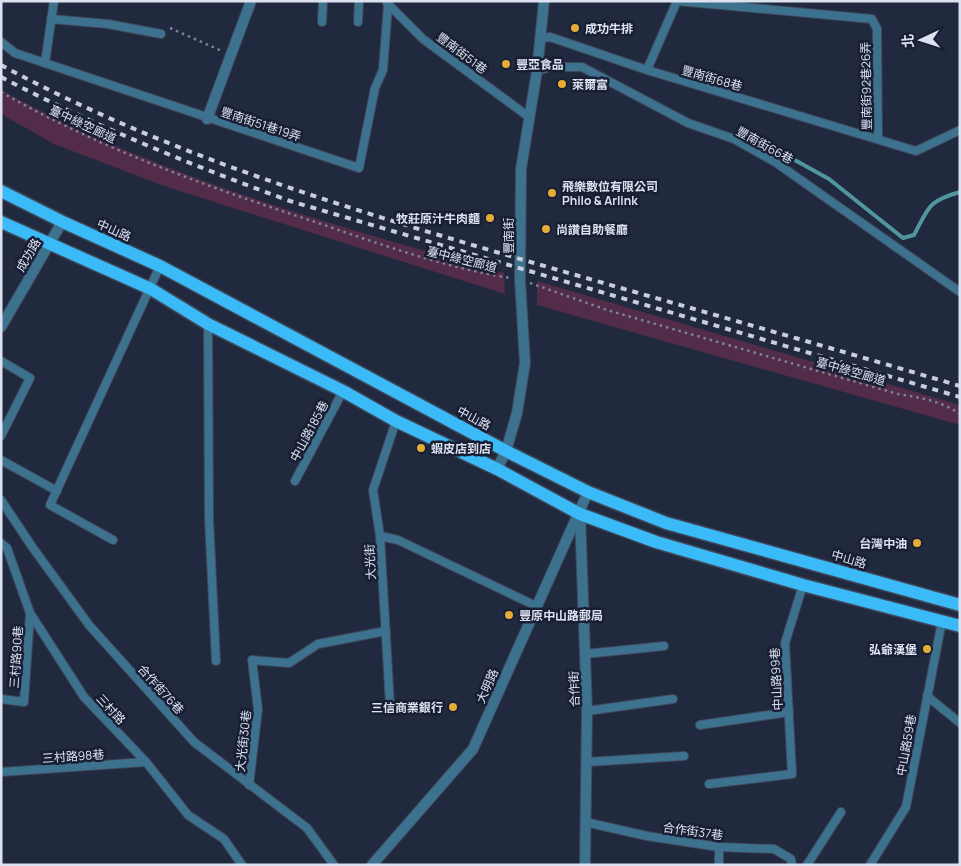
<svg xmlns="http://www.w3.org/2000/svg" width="961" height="866" viewBox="0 0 961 866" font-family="Manrope,'Noto Sans TC',sans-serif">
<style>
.green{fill:#532c49}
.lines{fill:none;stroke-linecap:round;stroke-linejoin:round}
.stream{stroke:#51969d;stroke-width:4}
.service-casing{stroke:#3f475b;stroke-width:10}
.minor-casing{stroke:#3f475b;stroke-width:12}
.tertiary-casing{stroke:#3f475b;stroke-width:12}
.primary-casing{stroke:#3f475b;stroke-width:15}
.path{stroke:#7c8395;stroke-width:2.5;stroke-dasharray:2.5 4;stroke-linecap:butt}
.service{stroke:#3d728f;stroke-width:8}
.minor{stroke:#3d728f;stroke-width:10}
.tertiary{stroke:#3d728f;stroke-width:10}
.primary{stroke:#3abaf6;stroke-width:12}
.rail{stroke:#c8cedd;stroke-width:4;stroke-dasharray:6 6;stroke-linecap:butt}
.poi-dot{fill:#e5ad35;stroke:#181f35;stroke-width:2}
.labels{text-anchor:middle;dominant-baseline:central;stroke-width:5;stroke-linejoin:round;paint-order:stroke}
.poi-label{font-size:12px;font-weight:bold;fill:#dce2f0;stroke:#181f35;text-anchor:start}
.street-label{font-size:12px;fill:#dce2f0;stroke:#181f35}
</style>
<rect width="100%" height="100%" fill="#21293f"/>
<g class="green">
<path d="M 1,90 C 159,177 331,225 504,273 L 505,294 L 167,187 L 54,144 L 1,114 Z"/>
<path d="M 537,281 L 960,405 L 960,425 L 537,305 Z"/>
</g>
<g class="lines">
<path class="stream" d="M 741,130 L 829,179 L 903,238 L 914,235 C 929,207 928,201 960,192"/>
<g class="service-casing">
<g id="service">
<path d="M 677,1 L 872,19 L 877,29 L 878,139"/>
<path d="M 387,3 L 423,39 L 529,117"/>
<path d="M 51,19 L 108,24 L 161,34"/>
<path d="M 322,22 L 323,1"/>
<path d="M 358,22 L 359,1"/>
<path d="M 541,38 L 550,37 L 647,70 L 916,151 L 960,130"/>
<path d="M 1,42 L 15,53 L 45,63 L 359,168 L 375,88 L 383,70 L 388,5"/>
<path d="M 45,63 L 54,1"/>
<path d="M 647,70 L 677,1"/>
<path d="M 537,71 L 550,67 L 582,67 L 688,123 L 734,139 L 775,162 L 960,292"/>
<path d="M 208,324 L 209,519 L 216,661"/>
<path d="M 1,361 L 30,378 L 1,436"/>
<path d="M 1,460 L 57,491"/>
<path d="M 295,481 L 343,391"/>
<path d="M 1,500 L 33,548 L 89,625 L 194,742 L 307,828 L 334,865"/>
<path d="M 380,536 L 398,540 L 536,606"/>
<path d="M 113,540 L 50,505 L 160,266"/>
<path d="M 1,543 L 7,548 L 30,613 L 84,697 L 146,762 L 188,815 L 224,839 L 242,865"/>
<path d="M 585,654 L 664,646"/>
<path d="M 927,696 L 960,723"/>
<path d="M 1,699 L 24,702 L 30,614"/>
<path d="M 390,705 L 380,536 L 373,490 L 396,421"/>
<path d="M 587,711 L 673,699"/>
<path d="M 700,725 L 789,712"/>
<path d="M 587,762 L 684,756"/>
<path d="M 1,772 L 146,762"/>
<path d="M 709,784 L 792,774 L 785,643 L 803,585"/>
<path d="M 249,785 L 258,709 L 252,660 L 289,663 L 318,644 L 386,631"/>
<path d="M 585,822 L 647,836 L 719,847 L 774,849 L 791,859 L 792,865"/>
<path d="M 719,847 L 719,865"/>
<path d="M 807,865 L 841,812"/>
<path d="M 870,865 L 906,807 L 942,621"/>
</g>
</g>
<g class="minor-casing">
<g id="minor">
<path d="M 207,119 L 251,1"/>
<path d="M 497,469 L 506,451 L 517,413 L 525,363 L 520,280 L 521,169 L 537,71 L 544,1"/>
<path d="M 372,865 L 473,749 L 588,492"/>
</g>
</g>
<g class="tertiary-casing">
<g id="tertiary">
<path d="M 1,327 L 62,222"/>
<path d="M 580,514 L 587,711 L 585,865"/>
</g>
</g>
<g class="primary-casing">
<g id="primary">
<path d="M 1,191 L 65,223 L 160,266 L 506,451 L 588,492 L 666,523 L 960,605"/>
<path d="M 1,222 L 151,289 L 208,324 L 343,391 L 396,421 L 497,469 L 580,514 L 656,542 L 803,585 L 960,626"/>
</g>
</g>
<g class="path">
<path d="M 170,28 L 222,51"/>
<path d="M 1,92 C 99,148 203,185 309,220 C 375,242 441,267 510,278"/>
<path d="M 530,283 L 607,310 L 898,394 C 921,398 939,400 960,414"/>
</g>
<use href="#service" class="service"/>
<use href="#minor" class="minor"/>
<use href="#tertiary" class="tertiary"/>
<use href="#primary" class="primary"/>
<g class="rail">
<path d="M 1,65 C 169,156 352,210 534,263 C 676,304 818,344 960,386"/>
<path d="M 1,77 C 95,126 191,165 290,201 L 960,397"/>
</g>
</g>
<g class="poi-dot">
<circle cx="575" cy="28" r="5"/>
<circle cx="506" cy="64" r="5"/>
<circle cx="562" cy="84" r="5"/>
<circle cx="552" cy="193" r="5"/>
<circle cx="490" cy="218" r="5"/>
<circle cx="546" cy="229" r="5"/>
<circle cx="421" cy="448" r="5"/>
<circle cx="917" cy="543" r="5"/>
<circle cx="509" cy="615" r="5"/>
<circle cx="927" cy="649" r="5"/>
<circle cx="453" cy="707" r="5"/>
</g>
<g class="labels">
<g class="poi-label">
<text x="585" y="28">成功牛排</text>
<text x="516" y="64">豐亞食品</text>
<text x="572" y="84">萊爾富</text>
<text x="562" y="186">飛樂數位有限公司<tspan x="562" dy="14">Philo &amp; Arlink</tspan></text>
<text x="480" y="218" text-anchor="end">牧莊原汁牛肉麵</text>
<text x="556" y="229">尚讚自助餐廳</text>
<text x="431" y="448">蝦皮店到店</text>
<text x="907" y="543" text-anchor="end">台灣中油</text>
<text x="519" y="615">豐原中山路郵局</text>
<text x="917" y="649" text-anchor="end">弘爺漢堡</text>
<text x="443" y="707" text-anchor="end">三信商業銀行</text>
</g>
<g class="street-label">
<text transform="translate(462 53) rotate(37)">豐南街51巷</text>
<text transform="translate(712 78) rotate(16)">豐南街68巷</text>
<text transform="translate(866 86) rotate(-91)">豐南街92巷26弄</text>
<text transform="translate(83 124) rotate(25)">臺中綠空廊道</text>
<text transform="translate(261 124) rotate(18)">豐南街51巷19弄</text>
<text transform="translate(765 145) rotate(29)">豐南街66巷</text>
<text transform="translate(114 230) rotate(24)">中山路</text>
<text transform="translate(508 236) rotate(-90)">豐南街</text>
<text transform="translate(28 255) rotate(-60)">成功路</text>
<text transform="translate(462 259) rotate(14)">臺中綠空廊道</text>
<text transform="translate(851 371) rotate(16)">臺中綠空廊道</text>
<text transform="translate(474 418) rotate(28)">中山路</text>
<text transform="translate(309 431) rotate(-62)">中山路185巷</text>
<text transform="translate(849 559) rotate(16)">中山路</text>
<text transform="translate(370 562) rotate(-93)">大光街</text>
<text transform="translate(16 657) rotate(-86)">三村路90巷</text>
<text transform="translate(776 679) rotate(-93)">中山路99巷</text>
<text transform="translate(487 686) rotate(-66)">大明路</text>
<text transform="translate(161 689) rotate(48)">合作街76巷</text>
<text transform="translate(574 689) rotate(-92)">合作街</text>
<text transform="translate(111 709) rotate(47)">三村路</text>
<text transform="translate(243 741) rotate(-84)">大光街30巷</text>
<text transform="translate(906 745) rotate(-80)">中山路59巷</text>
<text transform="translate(73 756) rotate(-4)">三村路98巷</text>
<text transform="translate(693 831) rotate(8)">合作街37巷</text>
</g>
</g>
<rect width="961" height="866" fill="none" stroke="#dce2f0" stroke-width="5"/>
<g transform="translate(921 40) rotate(266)" stroke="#181f35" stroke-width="4" paint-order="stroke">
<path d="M0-4L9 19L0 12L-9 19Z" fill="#dce2f0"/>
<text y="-8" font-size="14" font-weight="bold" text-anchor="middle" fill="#dce2f0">北</text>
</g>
</svg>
